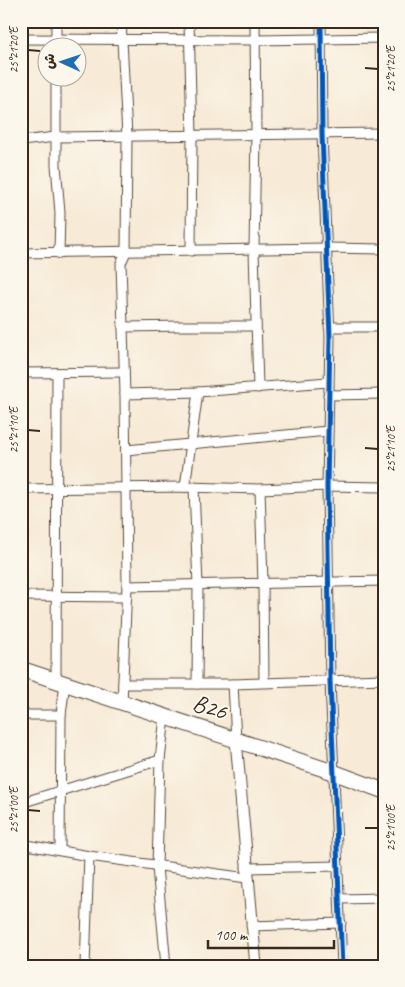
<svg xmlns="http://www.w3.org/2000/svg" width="405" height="987" viewBox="0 0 405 987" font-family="Caveat,'Playpen Sans Arabic',sans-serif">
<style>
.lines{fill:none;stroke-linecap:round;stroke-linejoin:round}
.minor-casing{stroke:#57473a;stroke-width:11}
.tertiary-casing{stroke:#57473a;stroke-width:13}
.trunk-casing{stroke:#57473a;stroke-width:17}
.minor{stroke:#fff;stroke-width:9}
.tertiary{stroke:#fff;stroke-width:11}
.trunk{stroke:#fff;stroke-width:15}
.cycleway-casing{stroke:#fbf7ec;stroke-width:8}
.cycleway{stroke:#0057b8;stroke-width:5}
.ticks{fill:none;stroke:#3b2a1e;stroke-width:2}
.labels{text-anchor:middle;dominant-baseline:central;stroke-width:4;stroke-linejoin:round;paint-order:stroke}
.street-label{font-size:24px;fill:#3b2a1e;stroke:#fbf7ec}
.neatline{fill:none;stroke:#3b2a1e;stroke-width:2}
.ticks-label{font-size:12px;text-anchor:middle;fill:#3b2a1e}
</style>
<rect width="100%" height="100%" fill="#fbf7ec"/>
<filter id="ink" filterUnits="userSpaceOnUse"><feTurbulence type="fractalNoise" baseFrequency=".02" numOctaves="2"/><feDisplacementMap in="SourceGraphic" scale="10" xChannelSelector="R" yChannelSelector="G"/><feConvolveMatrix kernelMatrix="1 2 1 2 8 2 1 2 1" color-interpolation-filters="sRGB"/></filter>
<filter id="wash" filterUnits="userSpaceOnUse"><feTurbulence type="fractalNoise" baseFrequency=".0096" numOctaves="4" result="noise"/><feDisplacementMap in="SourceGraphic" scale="20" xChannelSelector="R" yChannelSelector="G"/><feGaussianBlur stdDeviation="1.12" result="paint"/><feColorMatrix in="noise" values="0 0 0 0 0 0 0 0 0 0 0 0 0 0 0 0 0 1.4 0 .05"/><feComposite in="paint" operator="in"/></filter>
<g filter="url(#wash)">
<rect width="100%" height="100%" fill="#f7ead6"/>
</g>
<g filter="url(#ink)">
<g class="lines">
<g class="minor-casing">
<g id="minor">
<path d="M 56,21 L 56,48"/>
<path d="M 121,21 L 127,136 L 126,252 L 121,263 L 125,394 L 127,586 L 122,703"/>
<path d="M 189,21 L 192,136 L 191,251"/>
<path d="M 255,21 L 256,134 L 254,250 L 258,388"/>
<path d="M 321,21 L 322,134 L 330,337 L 327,486 L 330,681 L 342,966"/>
<path d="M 21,39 L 256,40 L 384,38"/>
<path d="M 56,78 L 56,165 L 60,213 L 59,254"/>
<path d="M 21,141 L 56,137 L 384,133"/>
<path d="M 21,253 L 326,248 L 384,249"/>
<path d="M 123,327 L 185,326 L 256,326"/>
<path d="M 329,327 L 384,327"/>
<path d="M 21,373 L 124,372"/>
<path d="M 125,394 L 198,392 L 328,382"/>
<path d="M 328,395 L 384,394"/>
<path d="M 126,450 L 328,431"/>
<path d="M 185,487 L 198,392"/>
<path d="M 194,487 L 198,586 L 197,684"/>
<path d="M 21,489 L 185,487 L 260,489 L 327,486 L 384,487"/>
<path d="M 260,489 L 263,583 L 264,682"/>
<path d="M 127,586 L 384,581"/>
<path d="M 21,596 L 127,597"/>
<path d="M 56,681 L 57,373"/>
<path d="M 123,684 L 233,684 L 384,679"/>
<path d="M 233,684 L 236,740"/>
<path d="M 21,715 L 61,715"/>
<path d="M 165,717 L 160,760 L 157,867 L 166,966"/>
<path d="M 21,803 L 160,760"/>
<path d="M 21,844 L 89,856 L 247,878"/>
<path d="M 60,850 L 61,715 L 65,683"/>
<path d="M 246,868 L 338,866"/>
<path d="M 340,899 L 384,898"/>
<path d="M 251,926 L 341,923"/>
<path d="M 85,966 L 89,856"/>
</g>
</g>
<g class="tertiary-casing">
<path id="tertiary" d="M 236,740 L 256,966"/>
</g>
<g class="trunk-casing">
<path id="trunk" d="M 21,669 L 333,772 L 384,791"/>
</g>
<use href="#minor" class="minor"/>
<use href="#tertiary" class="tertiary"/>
<use href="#trunk" class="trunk"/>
<g class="cycleway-casing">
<path id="cycleway" d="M 321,21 L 322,134 L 330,337 L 327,486 L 330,681 L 342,966"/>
</g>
<use href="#cycleway" class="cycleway"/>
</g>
</g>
<path class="ticks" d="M 28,50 L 40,51M 365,68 L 378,69M 28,430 L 40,431M 365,448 L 378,449M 28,810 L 40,811M 365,828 L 378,828"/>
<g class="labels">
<g class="street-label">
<text transform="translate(210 707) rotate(18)">B26</text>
</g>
</g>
<rect width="405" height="987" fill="none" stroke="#fbf7ec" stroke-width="55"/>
<g transform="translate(62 62) rotate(273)"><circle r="24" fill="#fbf7ec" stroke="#aea59a"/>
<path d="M0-4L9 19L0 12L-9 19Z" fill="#1f6fb2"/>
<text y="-8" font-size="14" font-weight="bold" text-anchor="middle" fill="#3b2a1e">ش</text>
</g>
<path d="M208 940v8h126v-8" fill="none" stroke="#3b2a1e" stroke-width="2.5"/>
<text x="215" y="940" font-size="15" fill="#3b2a1e" stroke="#fbf7ec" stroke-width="4" paint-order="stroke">100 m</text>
<rect x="28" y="28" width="350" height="932" class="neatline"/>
<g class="ticks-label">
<text transform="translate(14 50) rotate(-90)" y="4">25°21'20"E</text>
<text transform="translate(391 69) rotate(-90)" y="4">25°21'20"E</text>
<text transform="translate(14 430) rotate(-90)" y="4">25°21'10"E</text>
<text transform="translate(391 449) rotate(-90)" y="4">25°21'10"E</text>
<text transform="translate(14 810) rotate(-90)" y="4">25°21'00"E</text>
<text transform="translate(391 828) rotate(-90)" y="4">25°21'00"E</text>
</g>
</svg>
